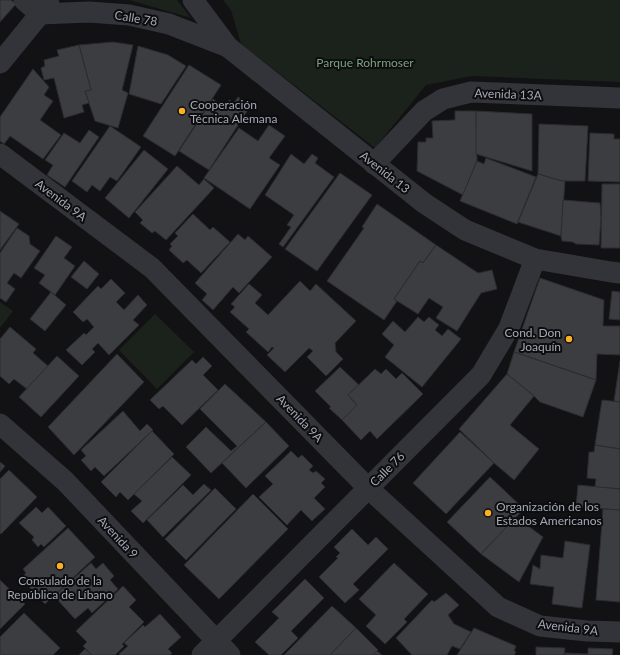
<svg xmlns="http://www.w3.org/2000/svg" width="620" height="655" viewBox="0 0 620 655" font-family="Lato,sans-serif">
<style>
.green{fill:#1a221b}
.building{fill:#3c3d41;stroke:#2c2c30}
.lines{fill:none;stroke-linecap:round;stroke-linejoin:round}
.minor{stroke:#333439;stroke-width:21}
.poi-dot{fill:#fab024;stroke:#0d0d0f;stroke-width:1.5}
.labels{text-anchor:middle;dominant-baseline:central;stroke-width:4;stroke-linejoin:round;paint-order:stroke}
.street-label{font-size:12px;fill:#a3a8b5;stroke:#0d0d0f}
.park-label{font-size:12px;fill:#79a17b;stroke:#0d0d0f}
.poi-label{font-size:12px;fill:#a3a8b5;stroke:#0d0d0f;text-anchor:start}
</style>
<rect width="100%" height="100%" fill="#121214"/>
<g class="green">
<path d="M 129,0 L 177,0 L 191,18 Z"/>
<path d="M 223,0 L 620,0 L 620,82 L 472,76 L 426,85 L 375,148 L 241,44 L 231,10 Z"/>
<path d="M 0,302 L 13,311 L 0,328 Z"/>
<path d="M 155,314 L 194,352 L 157,389 L 119,350 Z"/>
</g>
<g class="building">
<path d="M 0,0 L 11,0 L 16,4 L 0,22 Z"/>
<path d="M 113,42 L 133,45 L 122,90 L 128,93 L 118,128 L 95,121 L 85,91 L 91,90 L 79,45 Z"/>
<path d="M 79,45 L 91,90 L 85,91 L 89,103 L 82,105 L 84,112 L 64,118 L 54,78 L 44,80 L 41,68 L 45,66 L 44,60 L 59,56 L 57,50 Z"/>
<path d="M 138,46 L 168,55 L 186,66 L 161,104 L 129,94 Z"/>
<path d="M 189,65 L 221,85 L 175,156 L 143,136 Z"/>
<path d="M 33,69 L 49,87 L 44,95 L 53,101 L 40,120 L 61,135 L 43,159 L 10,136 L 4,144 L 0,141 L 0,117 Z"/>
<path d="M 238,97 L 251,105 L 209,170 L 179,151 L 213,99 L 224,107 L 229,100 L 234,103 Z"/>
<path d="M 455,111 L 476,111 L 477,161 L 463,195 L 417,171 L 418,142 L 426,142 L 426,138 L 433,138 L 432,121 L 455,120 Z"/>
<path d="M 476,111 L 532,114 L 532,171 L 476,154 Z"/>
<path d="M 539,124 L 588,126 L 585,181 L 562,181 L 538,174 Z"/>
<path d="M 269,125 L 285,136 L 269,158 L 280,165 L 250,209 L 204,178 L 239,128 L 258,141 Z"/>
<path d="M 110,126 L 141,147 L 117,181 L 110,177 L 100,191 L 92,185 L 87,192 L 72,181 Z"/>
<path d="M 89,130 L 99,137 L 65,187 L 47,175 L 53,165 L 45,160 L 64,133 L 80,143 Z"/>
<path d="M 590,133 L 614,134 L 614,139 L 620,139 L 620,182 L 588,181 Z"/>
<path d="M 144,150 L 168,169 L 129,218 L 105,198 Z"/>
<path d="M 291,154 L 304,164 L 312,154 L 318,158 L 315,163 L 334,177 L 283,247 L 279,244 L 291,227 L 287,225 L 294,215 L 265,195 Z"/>
<path d="M 486,158 L 536,177 L 517,224 L 460,201 L 477,161 L 484,164 Z"/>
<path d="M 177,166 L 199,185 L 204,179 L 214,188 L 166,240 L 155,231 L 152,233 L 140,223 L 143,220 L 135,212 Z"/>
<path d="M 340,173 L 372,195 L 317,271 L 285,249 Z"/>
<path d="M 538,174 L 562,181 L 565,181 L 561,236 L 518,222 Z"/>
<path d="M 602,184 L 620,184 L 620,248 L 601,248 Z"/>
<path d="M 563,200 L 600,203 L 601,218 L 599,245 L 576,244 L 573,242 L 562,241 L 561,236 Z"/>
<path d="M 377,204 L 436,245 L 423,263 L 420,261 L 394,299 L 397,301 L 384,320 L 327,281 L 364,228 L 362,227 Z"/>
<path d="M 0,211 L 19,224 L 0,250 Z"/>
<path d="M 193,214 L 210,230 L 213,227 L 230,242 L 201,273 L 187,260 L 183,263 L 169,250 L 172,246 L 170,244 L 178,236 L 175,233 Z"/>
<path d="M 17,228 L 29,236 L 30,244 L 40,251 L 21,278 L 14,273 L 7,283 L 15,289 L 6,302 L 0,298 L 0,253 Z"/>
<path d="M 238,234 L 245,240 L 248,236 L 272,257 L 239,293 L 233,287 L 213,310 L 202,300 L 207,294 L 195,283 Z"/>
<path d="M 56,236 L 72,247 L 64,258 L 75,266 L 55,295 L 39,283 L 45,275 L 34,268 Z"/>
<path d="M 436,245 L 478,273 L 492,270 L 497,289 L 481,293 L 457,331 L 436,318 L 443,307 L 429,298 L 418,314 L 394,299 L 420,261 L 423,263 Z"/>
<path d="M 84,261 L 99,274 L 87,289 L 71,277 Z"/>
<path d="M 540,278 L 604,300 L 603,326 L 620,326 L 620,355 L 597,354 L 596,380 L 514,352 Z"/>
<path d="M 111,279 L 125,293 L 116,302 L 124,310 L 138,295 L 147,305 L 133,320 L 139,325 L 109,355 L 98,343 L 92,349 L 95,352 L 82,365 L 66,350 L 84,333 L 86,335 L 94,327 L 87,319 L 83,322 L 73,312 L 98,286 L 101,289 Z"/>
<path d="M 300,281 L 310,291 L 316,284 L 356,321 L 335,343 L 336,352 L 343,359 L 326,376 L 307,357 L 313,351 L 309,348 L 285,372 L 267,355 L 274,348 L 272,347 L 268,352 L 246,332 L 249,329 L 230,312 L 235,307 L 231,304 L 249,284 L 262,295 L 255,303 L 268,315 Z"/>
<path d="M 612,291 L 620,292 L 620,320 L 609,319 Z"/>
<path d="M 51,292 L 66,305 L 45,331 L 30,319 Z"/>
<path d="M 418,317 L 424,322 L 429,317 L 439,325 L 435,330 L 442,336 L 448,329 L 461,339 L 422,387 L 385,357 L 394,345 L 382,334 L 393,321 L 405,332 Z"/>
<path d="M 10,327 L 36,349 L 33,353 L 48,366 L 27,389 L 14,379 L 9,384 L 0,376 L 0,339 Z"/>
<path d="M 514,352 L 596,380 L 583,417 L 540,402 L 534,396 L 507,374 Z"/>
<path d="M 117,354 L 144,382 L 74,455 L 48,427 Z"/>
<path d="M 57,356 L 79,376 L 41,417 L 19,397 Z"/>
<path d="M 203,357 L 212,366 L 203,375 L 218,390 L 182,425 L 163,406 L 159,409 L 150,400 L 192,360 L 196,364 Z"/>
<path d="M 620,361 L 620,402 L 614,401 Z"/>
<path d="M 340,367 L 359,385 L 348,395 L 357,405 L 342,420 L 329,408 L 331,407 L 315,391 Z"/>
<path d="M 375,369 L 381,374 L 386,369 L 396,379 L 402,373 L 423,394 L 377,439 L 370,431 L 361,440 L 342,420 L 357,405 L 348,395 Z"/>
<path d="M 507,374 L 534,396 L 510,425 L 539,449 L 514,480 L 494,463 L 459,429 Z"/>
<path d="M 225,384 L 266,422 L 211,473 L 186,447 L 206,427 L 231,451 L 237,446 L 200,409 Z"/>
<path d="M 602,400 L 620,402 L 620,449 L 595,445 Z"/>
<path d="M 123,411 L 140,431 L 147,424 L 153,430 L 104,476 L 95,467 L 91,471 L 81,460 L 86,456 L 81,450 Z"/>
<path d="M 266,422 L 289,446 L 246,488 L 222,463 Z"/>
<path d="M 152,431 L 174,454 L 128,500 L 120,492 L 116,497 L 101,482 Z"/>
<path d="M 460,432 L 494,463 L 446,514 L 413,483 Z"/>
<path d="M 595,445 L 620,449 L 620,489 L 595,487 L 596,479 L 587,478 L 589,452 L 594,452 Z"/>
<path d="M 291,451 L 298,458 L 302,455 L 313,466 L 309,470 L 313,473 L 316,471 L 325,479 L 321,483 L 325,487 L 314,498 L 325,509 L 312,521 L 301,510 L 287,525 L 259,497 L 273,484 L 265,476 Z"/>
<path d="M 172,457 L 191,475 L 143,523 L 131,511 L 142,501 L 134,494 Z"/>
<path d="M 0,462 L 5,466 L 0,472 Z"/>
<path d="M 9,470 L 37,497 L 1,534 L 0,533 L 0,479 Z"/>
<path d="M 490,477 L 524,509 L 481,554 L 447,522 Z"/>
<path d="M 204,484 L 211,490 L 163,537 L 147,520 L 183,485 L 193,495 Z"/>
<path d="M 578,485 L 620,489 L 620,510 L 576,507 Z"/>
<path d="M 215,488 L 236,509 L 186,560 L 165,539 Z"/>
<path d="M 253,494 L 288,529 L 219,599 L 184,565 Z"/>
<path d="M 36,507 L 42,513 L 48,507 L 66,526 L 44,547 L 41,544 L 38,547 L 32,540 L 34,537 L 19,523 Z"/>
<path d="M 603,509 L 620,510 L 620,602 L 596,600 Z"/>
<path d="M 516,517 L 543,537 L 519,582 L 481,554 Z"/>
<path d="M 68,528 L 95,557 L 45,604 L 21,578 L 26,573 L 23,569 Z"/>
<path d="M 352,529 L 368,545 L 376,537 L 388,549 L 353,584 L 359,590 L 345,603 L 319,577 L 338,558 L 336,557 L 340,553 L 334,547 Z"/>
<path d="M 565,541 L 590,545 L 582,608 L 552,604 L 554,587 L 530,584 L 533,565 L 540,569 L 541,555 L 563,558 Z"/>
<path d="M 91,563 L 96,569 L 103,563 L 114,576 L 110,580 L 118,589 L 92,613 L 88,608 L 75,619 L 54,596 Z"/>
<path d="M 394,563 L 428,594 L 404,619 L 407,622 L 385,644 L 366,626 L 376,615 L 359,599 Z"/>
<path d="M 305,579 L 324,598 L 291,631 L 298,638 L 281,655 L 269,655 L 255,642 L 279,618 L 272,612 Z"/>
<path d="M 0,580 L 25,604 L 0,629 Z"/>
<path d="M 123,586 L 136,600 L 129,607 L 144,622 L 122,644 L 124,646 L 115,655 L 92,655 L 83,646 L 87,642 L 76,631 Z"/>
<path d="M 446,593 L 459,605 L 448,615 L 454,624 L 471,632 L 460,649 L 452,646 L 447,655 L 412,655 L 396,638 L 432,600 L 434,602 Z"/>
<path d="M 332,606 L 356,628 L 330,655 L 284,655 Z"/>
<path d="M 24,613 L 60,648 L 53,655 L 0,655 L 0,637 Z"/>
<path d="M 160,614 L 181,637 L 168,649 L 172,653 L 170,655 L 120,655 L 119,654 L 128,646 L 124,643 L 143,625 L 145,627 Z"/>
<path d="M 356,628 L 378,650 L 373,655 L 330,655 Z"/>
<path d="M 474,628 L 516,646 L 514,651 L 516,652 L 514,655 L 457,655 Z"/>
<path d="M 536,647 L 565,648 L 564,655 L 536,655 Z"/>
<path d="M 588,648 L 613,649 L 612,655 L 565,655 L 565,653 L 588,654 Z"/>
<path d="M 85,649 L 92,655 L 79,655 Z"/>
<path d="M 377,651 L 382,655 L 373,655 Z"/>
</g>
<g class="lines">
<g class="minor">
<path d="M 24,0 L 40,14 L 89,12 L 129,15 L 169,24 L 228,47"/>
<path d="M 193,0 L 228,47 L 424,203 L 465,230 L 535,259 L 611,272 L 620,273"/>
<path d="M 0,63 L 40,14 L 49,4"/>
<path d="M 0,154 L 152,268 L 368,488 L 498,607 L 540,626 L 587,631 L 620,632"/>
<path d="M 374,164 L 424,111 L 443,99 L 471,92 L 620,98"/>
<path d="M 0,424 L 65,481 L 230,655"/>
<path d="M 202,655 L 481,375 L 509,328 L 535,259"/>
</g>
</g>
<g class="poi-dot">
<circle cx="182" cy="111" r="4"/>
<circle cx="569" cy="339" r="4"/>
<circle cx="488" cy="513" r="4"/>
<circle cx="60" cy="566" r="4"/>
</g>
<g class="labels">
<g class="street-label">
<text transform="translate(136 18) rotate(9)">Calle 78</text>
<text transform="translate(508 94) rotate(2)">Avenida 13A</text>
<text transform="translate(385 172) rotate(38)">Avenida 13</text>
<text transform="translate(61 200) rotate(37)">Avenida 9A</text>
<text transform="translate(300 418) rotate(46)">Avenida 9A</text>
<text transform="translate(387 469) rotate(-45)">Calle 76</text>
<text transform="translate(118 537) rotate(47)">Avenida 9</text>
<text transform="translate(568 627) rotate(7)">Avenida 9A</text>
</g>
<g class="park-label">
<text x="365" y="62">Parque Rohrmoser</text>
</g>
<g class="poi-label">
<text x="190" y="104">Cooperación<tspan x="190" dy="14">Técnica Alemana</tspan></text>
<text x="561" y="332" text-anchor="end">Cond. Don<tspan x="561" dy="14">Joaquín</tspan></text>
<text x="496" y="506">Organización de los<tspan x="496" dy="14">Estados Americanos</tspan></text>
<text x="60" y="580" text-anchor="middle">Consulado de la<tspan x="60" dy="14">República de Líbano</tspan></text>
</g>
</g>
</svg>
